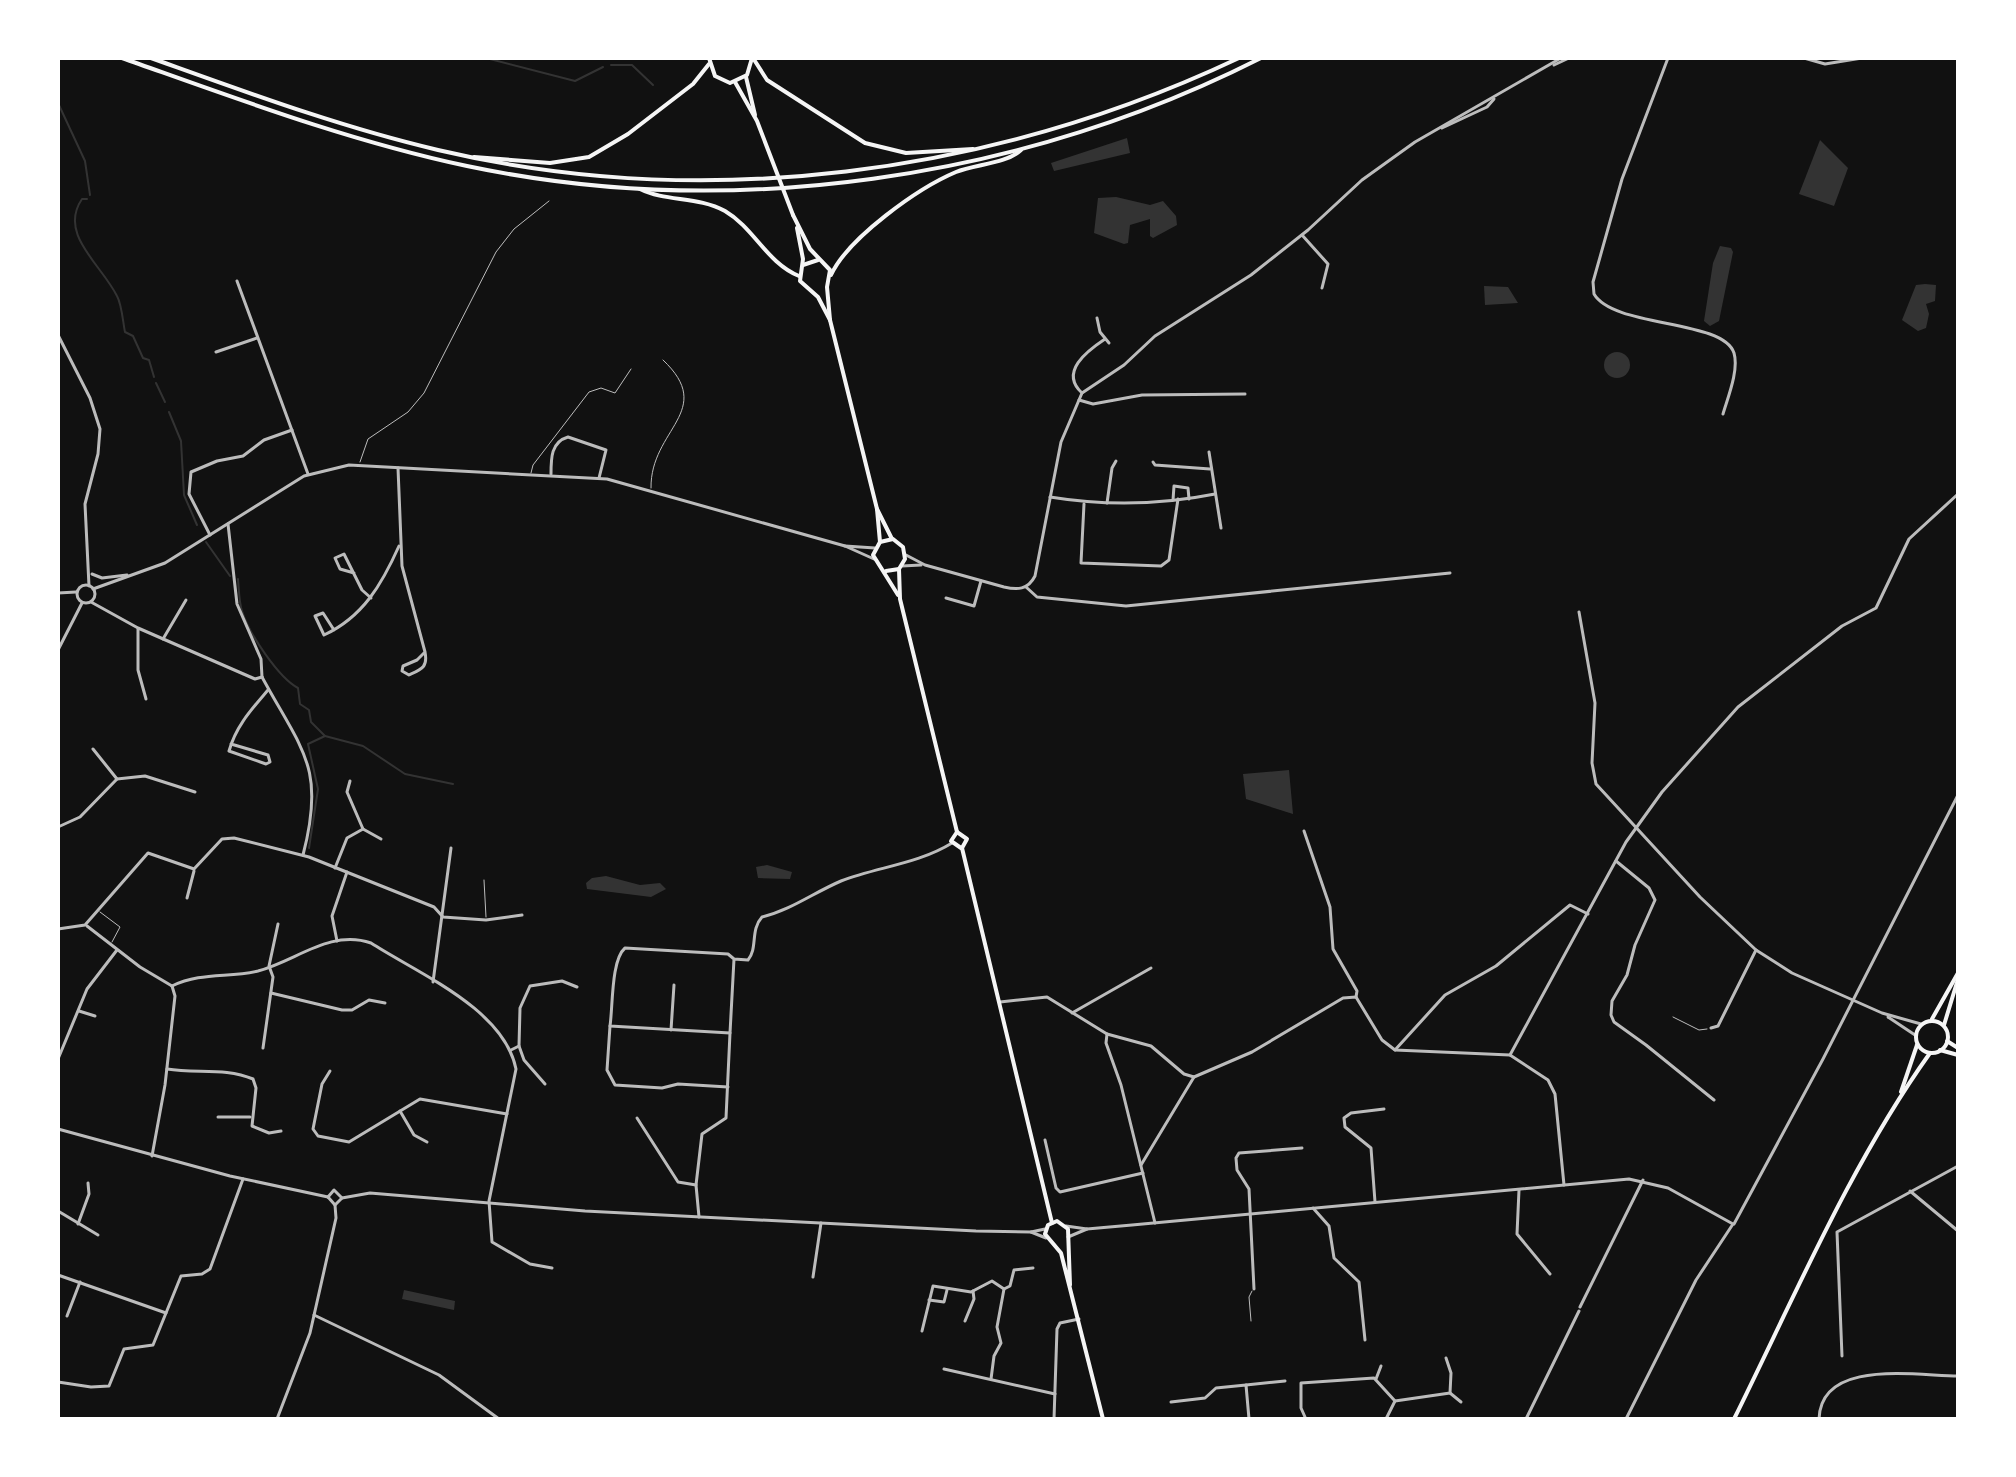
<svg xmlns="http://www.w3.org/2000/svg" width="2016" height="1477" viewBox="0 0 2016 1477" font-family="Ubuntu,sans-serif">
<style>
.water{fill:#333}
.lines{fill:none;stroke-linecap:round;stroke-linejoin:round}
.stream{stroke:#333;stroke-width:2}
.service{stroke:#bcbcbc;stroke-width:1}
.minor{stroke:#bcbcbc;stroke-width:3}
.tertiary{stroke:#bcbcbc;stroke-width:3}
.secondary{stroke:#f5f5f5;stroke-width:4}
.trunk{stroke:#f5f5f5;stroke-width:4}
</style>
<rect width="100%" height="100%" fill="#111"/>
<g class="water">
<path d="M 1127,138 L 1130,153 L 1054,171 L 1051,163 Z"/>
<path d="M 1820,140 L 1848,168 L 1834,206 L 1799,194 Z"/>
<path d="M 1116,197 L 1150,205 L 1163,201 L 1176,216 L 1177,225 L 1153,238 L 1150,236 L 1150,219 L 1130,225 L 1128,243 L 1124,244 L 1094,233 L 1098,198 Z"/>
<path d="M 1720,246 L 1731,248 L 1733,252 L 1719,321 L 1710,326 L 1704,321 L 1713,263 Z"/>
<path d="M 1925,284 L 1936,285 L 1935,301 L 1926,304 L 1929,314 L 1926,328 L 1918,331 L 1902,320 L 1916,285 Z"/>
<path d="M 1484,286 L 1508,287 L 1518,303 L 1485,305 Z"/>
<circle cx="1617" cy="365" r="13"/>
<path d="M 1289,770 L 1293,814 L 1246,799 L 1243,774 Z"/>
<path d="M 767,865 L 792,872 L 790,879 L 758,878 L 756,867 Z"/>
<path d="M 606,876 L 640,885 L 660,883 L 666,889 L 651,897 L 587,889 L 586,883 L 592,878 Z"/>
<path d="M 404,1290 L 455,1301 L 454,1310 L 402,1299 Z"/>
</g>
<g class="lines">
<g class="stream">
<path d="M 486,58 L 575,81 L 603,67"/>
<path d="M 611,65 L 632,65 L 653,85"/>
<path d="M 58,103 L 85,161 L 90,195"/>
<path d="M 87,199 L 82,199 C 58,234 101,264 117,296 C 122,305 123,323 125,332 L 133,336 L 143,358 L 149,360 L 154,377"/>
<path d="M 156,383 L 165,402"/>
<path d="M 169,412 L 181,441 L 184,495 L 197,525"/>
<path d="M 206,542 L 230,576"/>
<path d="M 238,579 C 239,590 239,602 242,611 C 249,634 279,678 298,688 L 300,704 L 309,710 L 311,722 L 325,736 L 308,744 L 318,789 L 309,848"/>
<path d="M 325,736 L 363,746 L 405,774 L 453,784"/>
</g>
<g class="service">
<path d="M 360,462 L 368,439 L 408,412 L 424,393 L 496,252 L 514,229 L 549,201"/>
<path d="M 531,473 L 533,465 L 589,392 L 601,388 L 615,393 L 631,369"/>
<path d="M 651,488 C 650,429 717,411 663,360"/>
<path d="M 484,880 L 486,917"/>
<path d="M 100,912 L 120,927 L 112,942"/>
<path d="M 1673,1017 L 1699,1030 L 1707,1029"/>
<path d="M 1251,1321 L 1249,1297 L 1252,1291"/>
</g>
<g class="minor">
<path d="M 1668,58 L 1622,179 L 1593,282 L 1594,294 C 1614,328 1723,319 1734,353 C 1739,370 1728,397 1723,414"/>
<path d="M 1804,58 L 1825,64 L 1862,58"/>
<path d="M 1554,65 L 1569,58"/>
<path d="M 1442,128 L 1487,107 L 1494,99"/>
<path d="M 1302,235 L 1328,264 L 1322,288"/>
<path d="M 237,281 L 308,474"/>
<path d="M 1097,318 L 1100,332 L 1109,343"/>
<path d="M 58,335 L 90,398 L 100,429 L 98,454 L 85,504 L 89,586"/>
<path d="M 216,352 L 257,338"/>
<path d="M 1082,393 C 1059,372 1087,351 1105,339"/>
<path d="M 1079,400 L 1093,404 L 1142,395 L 1245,394"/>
<path d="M 1209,452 L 1221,528"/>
<path d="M 1153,462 L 1155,465 L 1210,469"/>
<path d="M 398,468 L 402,566 L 425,652 C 428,667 422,669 409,675 L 402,671 L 403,666 L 417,660 L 425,652"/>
<path d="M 551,474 C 551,458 551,442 568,437 L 606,450 L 599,478"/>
<path d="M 1050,497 C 1105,506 1160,505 1215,494"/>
<path d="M 1173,500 L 1174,486 L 1188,488 L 1189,499"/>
<path d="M 1107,503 L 1112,468 L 1116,461"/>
<path d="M 1084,504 L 1081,563 L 1161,566 L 1169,560 L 1178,499"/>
<path d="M 228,524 L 237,604 L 261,659 L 262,677"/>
<path d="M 210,535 L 189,494 L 191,472 L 217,461 L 243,456 L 264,440 L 292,430"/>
<path d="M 906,555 L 925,565 L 1004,587 C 1017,590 1028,590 1035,576 L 1061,442 L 1082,393 L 1124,365 L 1155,336 L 1251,275 L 1308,230 L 1362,180 L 1415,142 L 1561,58"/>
<path d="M 902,566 L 921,565"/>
<path d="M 354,573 L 340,569 L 335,558 L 344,554 L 362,590 L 371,598"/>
<path d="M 92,574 L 102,578 L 127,575"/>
<path d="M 1026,587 L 1037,597 L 1126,606 L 1450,573"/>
<path d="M 946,598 L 974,606 L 981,581"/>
<path d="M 91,602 L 138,628 L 255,679 L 262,677"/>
<path d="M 1579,612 L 1595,703 L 1592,763 L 1596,784 L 1700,897 L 1756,950 L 1792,973 L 1882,1013 L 1921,1024"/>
<path d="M 138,629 L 138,670 L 146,699"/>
<path d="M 334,630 L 323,613 L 315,616 L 324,635 C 363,617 382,584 399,546"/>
<path d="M 163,639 L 186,600"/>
<path d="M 58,650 L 82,603"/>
<path d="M 262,677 C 302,751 326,767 303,855"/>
<path d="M 231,744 L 268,755 L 270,762 L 266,764 L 229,751 C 236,726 251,710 268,690"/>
<path d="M 93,749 L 117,779"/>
<path d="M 350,781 L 347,792 L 363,829"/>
<path d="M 58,827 L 80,817 L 117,779 L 145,776 L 195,792"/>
<path d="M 1304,831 L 1330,907 L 1333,949 L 1357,991 L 1356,997"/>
<path d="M 1616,861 L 1649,888 L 1655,900 L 1635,945 L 1627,975 L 1612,1001 L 1611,1015 L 1614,1022 L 1646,1045 L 1714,1100"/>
<path d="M 335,868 L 347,838 L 363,829 L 381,839"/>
<path d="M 187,898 L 194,871"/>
<path d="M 87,926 L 140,967 L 172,986"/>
<path d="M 58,929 L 85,925 L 148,853 L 194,869 L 222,839 L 234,838 L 309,857 L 434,907 L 443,917 L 486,920 L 522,915"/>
<path d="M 337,941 L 332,916 L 347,872"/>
<path d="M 734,959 L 730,1033 L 610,1026 C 613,1006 611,960 625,948 L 728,954 L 734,959 L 748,960 C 758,948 750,930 762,917 C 791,910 813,893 841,881 C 877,867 918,864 952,843"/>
<path d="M 433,982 L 451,848"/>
<path d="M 172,986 C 201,972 228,978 258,971 C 296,961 330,929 371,943 C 419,974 504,1009 516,1069 L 489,1201 L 492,1242 L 530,1264 L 552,1268"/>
<path d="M 271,993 L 342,1010 L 352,1010 L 369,1000 L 385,1003"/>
<path d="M 1000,1002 L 1047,997 L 1107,1034 L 1151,1046 L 1184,1074 L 1194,1077 L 1252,1052 L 1343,998 L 1356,997 L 1382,1040 L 1395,1050 L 1510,1055 L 1548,1080 L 1555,1094 L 1564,1185"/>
<path d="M 79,1011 L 95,1016"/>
<path d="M 1072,1013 L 1151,968"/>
<path d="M 1888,1017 L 1915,1035"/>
<path d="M 610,1026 L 607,1070 L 615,1085 L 662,1088 L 678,1084 L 728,1087"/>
<path d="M 1711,1028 L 1718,1026 L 1756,950"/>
<path d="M 671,1030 L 674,985"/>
<path d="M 1107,1034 L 1106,1043 L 1121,1085 L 1155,1223"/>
<path d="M 519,1046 L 524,1060 L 545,1084"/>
<path d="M 263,1048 L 273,977 L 269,966 L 278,924"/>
<path d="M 511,1050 L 519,1046 L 520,1008 L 530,986 L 562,981 L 577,987"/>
<path d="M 1395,1050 L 1445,995 L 1496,966 L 1570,905 L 1588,914"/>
<path d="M 1510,1055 L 1626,842 L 1662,792 L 1738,707 L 1842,626 L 1876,608 L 1909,539 L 1958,494"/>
<path d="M 58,1059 L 87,989 L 117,950"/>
<path d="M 167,1069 C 196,1074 225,1067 253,1079 L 256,1088 L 252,1126 L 269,1133 L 281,1131"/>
<path d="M 330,1071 L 322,1084 L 313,1129 L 318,1136 L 349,1142 L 420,1099 L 507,1114"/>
<path d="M 400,1111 L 414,1135 L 427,1142"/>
<path d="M 218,1117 L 250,1117"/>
<path d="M 637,1118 L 678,1182 L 696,1185"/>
<path d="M 1045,1140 L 1056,1188 L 1060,1192 L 1143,1173"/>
<path d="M 152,1156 L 165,1085 L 175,996 L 172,986"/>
<path d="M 1141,1165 L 1194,1077"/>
<path d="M 1519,1190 L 1517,1234 L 1550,1274"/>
<path d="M 1910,1191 L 1958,1231"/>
<path d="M 1375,1202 L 1371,1148 L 1345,1127 L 1344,1118 L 1351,1113 L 1384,1109"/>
<path d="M 1313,1208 L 1329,1226 L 1334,1258 L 1359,1282 L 1365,1340"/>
<path d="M 58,1211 L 98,1235"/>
<path d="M 699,1217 L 696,1185 L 702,1134 L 726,1118 L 730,1033"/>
<path d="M 78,1224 L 89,1194 L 88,1183"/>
<path d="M 1734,1224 L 1823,1059 L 1958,795"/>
<path d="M 58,1275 L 166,1313"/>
<path d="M 813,1277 L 821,1223"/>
<path d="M 1004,1289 L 1010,1286 L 1014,1270 L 1033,1268"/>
<path d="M 1254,1289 L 1249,1189 L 1237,1170 L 1236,1158 L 1239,1153 L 1302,1148"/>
<path d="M 929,1300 L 944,1302 L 947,1290"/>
<path d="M 1580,1307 L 1643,1180"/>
<path d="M 314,1315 L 439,1375 L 499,1419"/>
<path d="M 67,1316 L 80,1282"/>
<path d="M 965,1321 L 974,1299 L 973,1291"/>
<path d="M 922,1331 L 933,1286 L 971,1292 L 992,1281 L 1004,1289 L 997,1327 L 1001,1343 L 994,1356 L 991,1379"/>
<path d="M 1842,1356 L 1837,1232 L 1958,1166"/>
<path d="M 944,1369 L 1055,1394"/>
<path d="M 1376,1379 L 1381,1366"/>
<path d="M 58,1382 L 91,1387 L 109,1386 L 124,1349 L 153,1345 L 181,1276 L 202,1274 L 210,1269 L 243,1179"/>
<path d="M 1246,1385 L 1285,1381"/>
<path d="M 1450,1393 L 1461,1402"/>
<path d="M 1395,1401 L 1450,1393 L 1451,1373 L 1446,1358"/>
<path d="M 1171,1402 L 1205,1398 L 1216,1388 L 1246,1385 L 1249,1419"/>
<path d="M 1305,1417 L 1301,1408 L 1301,1383 L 1374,1378 L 1395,1401 L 1386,1419"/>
<path d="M 1054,1419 L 1057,1329 L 1060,1323 L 1079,1319"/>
<path d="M 1526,1419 L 1579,1311"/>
<path d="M 1819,1419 C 1821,1358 1917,1376 1958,1376"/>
</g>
<g class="tertiary">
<path d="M 845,546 L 875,548"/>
<circle cx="86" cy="594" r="9"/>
<path d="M 93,589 L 165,563 L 304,476 L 349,465 L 607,479 L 845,546 L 874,559"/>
<path d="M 58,593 L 76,592"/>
<path d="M 58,1129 L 230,1176 L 328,1197"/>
<path d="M 328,1197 L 335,1205 L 342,1198 L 370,1193 L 585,1211 L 976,1231 L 1031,1232 L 1045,1229"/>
<path d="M 328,1197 L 334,1190 L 342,1198"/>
<path d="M 1066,1226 L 1087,1229 L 1132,1225 L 1629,1179 L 1668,1188 L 1733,1224 L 1696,1280 L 1626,1419"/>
<path d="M 1031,1232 L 1046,1238"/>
<path d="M 1068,1237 L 1087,1229"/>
<path d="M 277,1419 L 310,1333 L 336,1218 L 335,1205"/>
</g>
<g class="secondary">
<path d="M 709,58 L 715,76 L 730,83 L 747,75 L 752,58"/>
<path d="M 746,77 L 755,115"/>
<path d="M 735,82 L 757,121 L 793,215"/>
<path d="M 793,215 L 810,249 L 830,270 L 827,287 L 830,320 L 877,509 L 880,542"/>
<path d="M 797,228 L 803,259 L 800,281 L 818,297 L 830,320"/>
<path d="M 803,265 L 818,260"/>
<path d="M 877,509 L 892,539"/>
<path d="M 899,569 L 900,599 L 957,832"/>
<path d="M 886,571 L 899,569 L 905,559 L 903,547 L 893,539 L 880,542 L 873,555 L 898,595"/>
<path d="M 957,832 L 951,841 L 961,848"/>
<path d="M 957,832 L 967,839 L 962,848"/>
<path d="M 962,848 L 1052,1223"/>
<path d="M 1932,1019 L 1958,973"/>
<circle cx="1932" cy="1037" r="16"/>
<path d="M 1944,1025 L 1958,979"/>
<path d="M 1947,1041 L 1958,1048"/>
<path d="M 1940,1050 L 1958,1055"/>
<path d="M 1901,1092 L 1917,1045"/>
<path d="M 1070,1285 L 1068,1229 L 1057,1221 L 1048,1225 L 1045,1234 L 1061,1253 L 1103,1419"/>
<path d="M 1734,1419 C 1795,1296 1850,1165 1930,1053"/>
</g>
<g class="trunk">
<path d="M 122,58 C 235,98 349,141 467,166 C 732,222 1020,180 1261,58"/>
<path d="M 151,58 C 246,92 340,127 438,150 C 706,213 991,175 1239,58"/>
<path d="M 753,58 L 767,80 L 865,143 L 906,153 L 973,149"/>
<path d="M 474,157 L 550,163 L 589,157 L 628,134 L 693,84 L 709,64"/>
<path d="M 640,189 C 666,202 698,196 725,211 C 754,228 767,263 799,276"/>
<path d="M 831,275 C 848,238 918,188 956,172 C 975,164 1006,164 1021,150"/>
</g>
</g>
<rect width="2016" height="1477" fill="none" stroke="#ffffff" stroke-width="120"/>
</svg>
